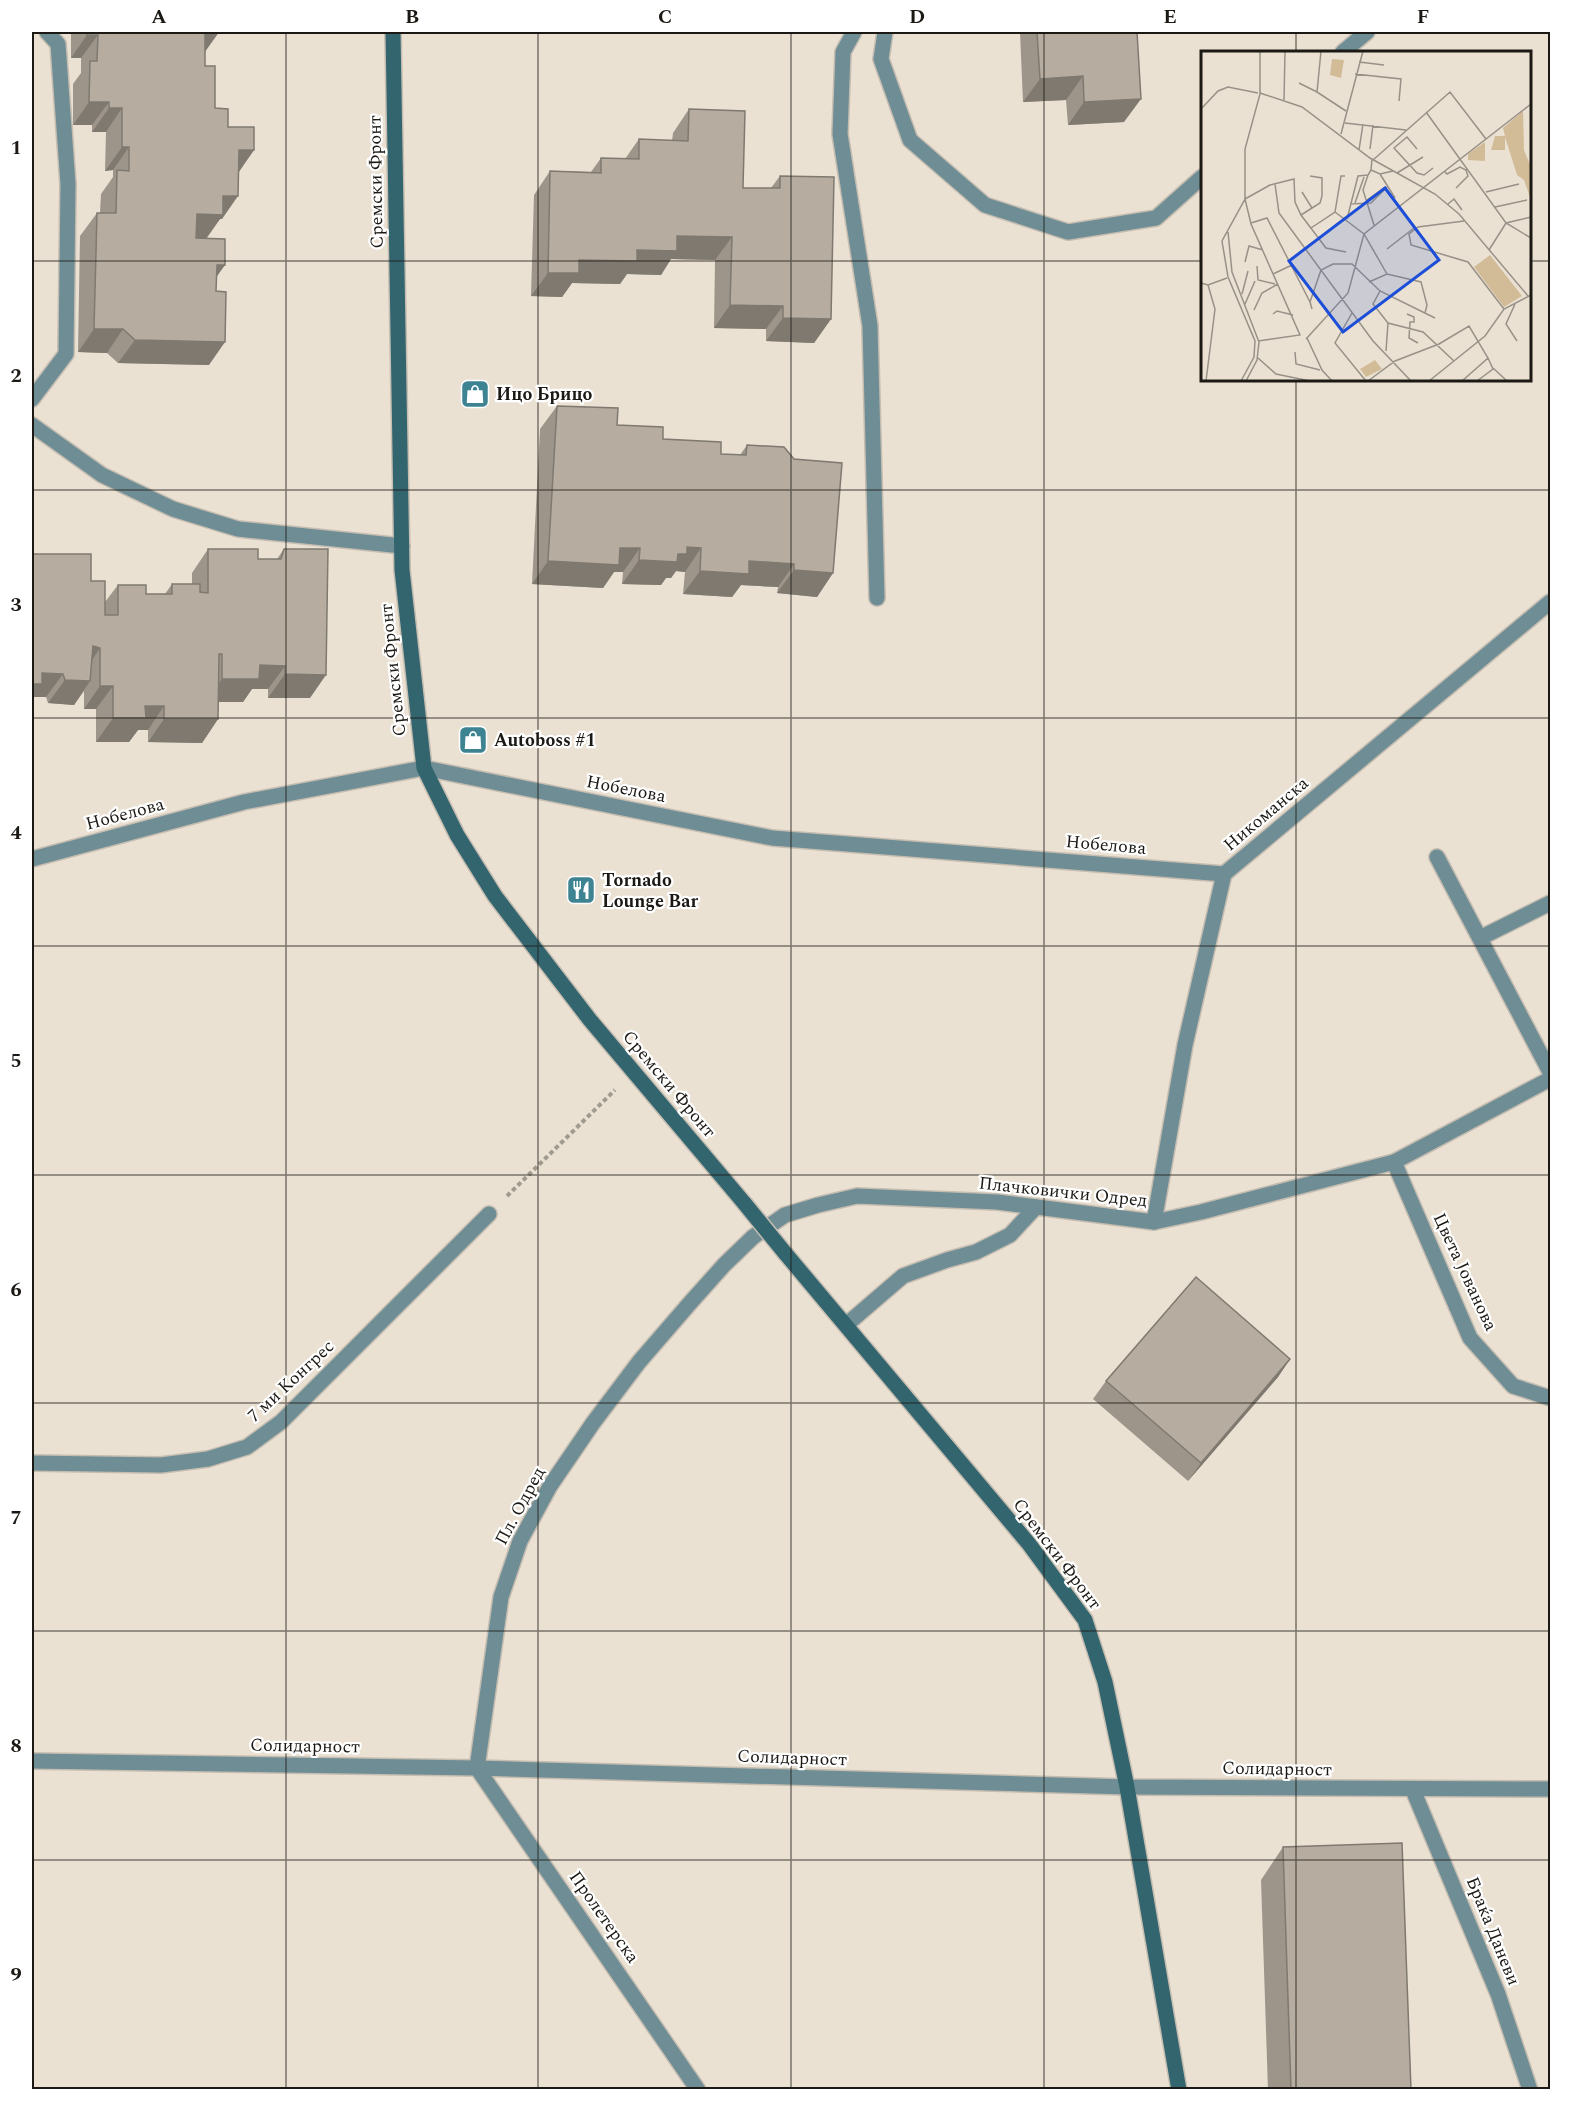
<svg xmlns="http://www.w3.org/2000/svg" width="1582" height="2121" viewBox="0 0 1582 2121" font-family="Spectral,serif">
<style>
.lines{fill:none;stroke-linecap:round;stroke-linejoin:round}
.street-casing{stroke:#c5bdb1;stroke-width:18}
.secondary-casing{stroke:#c5bdb1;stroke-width:18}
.path{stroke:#a19a8f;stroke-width:4;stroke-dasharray:4.5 3;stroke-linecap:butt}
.street{stroke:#6e8d94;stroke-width:15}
.secondary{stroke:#33656f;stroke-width:15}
.secondary-bridge-casing{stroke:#c5bdb1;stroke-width:18;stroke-linecap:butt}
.secondary-bridge{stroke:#33656f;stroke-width:15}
.wall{fill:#9d958a}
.shaded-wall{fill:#7f7970}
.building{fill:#b6ada0;stroke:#7f7970;stroke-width:1.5}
.grid{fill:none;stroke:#1c1914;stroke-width:1.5;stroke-opacity:0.55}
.labels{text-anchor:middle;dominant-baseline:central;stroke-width:4.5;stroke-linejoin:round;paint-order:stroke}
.street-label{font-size:18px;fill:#1c1914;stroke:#fff}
.poi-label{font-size:18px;font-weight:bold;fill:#1c1914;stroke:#fff;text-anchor:start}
.inset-road{fill:none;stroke:#989187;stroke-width:1.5}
.view{fill:#1d4ed8;fill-opacity:0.15;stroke:#1d4ed8;stroke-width:3}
.inset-edge{fill:none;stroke:#1c1914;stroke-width:3}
.neatline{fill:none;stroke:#1c1914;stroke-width:2}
.grid-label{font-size:20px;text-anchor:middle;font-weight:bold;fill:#1c1914}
</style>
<rect width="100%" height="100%" fill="#eae1d3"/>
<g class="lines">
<g class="street-casing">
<g id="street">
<path d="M 854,32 L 843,52 L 840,134 L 870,326 L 877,598"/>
<path d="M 885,32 L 881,59 L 910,140 L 985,205 L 1068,232 L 1156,218 L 1202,177"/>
<path d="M 1343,52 L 1367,32"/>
<path d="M 32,399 L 66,354 L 68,184 L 58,44 L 47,32"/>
<path d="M 32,425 L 102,475 L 173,509 L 238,529 L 402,546"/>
<path d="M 1437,857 L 1550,1072"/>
<path d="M 32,859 L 244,802 L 424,768 L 772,838 L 1224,874"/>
<path d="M 1480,938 L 1550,903"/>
<path d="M 1394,1162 L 1470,1338 L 1513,1386 L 1550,1398"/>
<path d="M 1154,1222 L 1185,1045 L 1224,874 L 1550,602"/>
<path d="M 846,1325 L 903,1276 L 947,1260 L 976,1252 L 1010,1235 L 1036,1207"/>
<path d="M 32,1463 L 161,1465 L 208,1459 L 247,1447 L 281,1422 L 489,1214"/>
<path d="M 32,1761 L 477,1768 L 1127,1787 L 1550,1789"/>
<path d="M 1413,1790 L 1498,1994 L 1530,2090"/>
<path d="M 698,2090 L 477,1768 L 501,1597 L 520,1541 L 550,1486 L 593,1423 L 639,1362 L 690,1303 L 724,1265 L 753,1237 L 785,1215 L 818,1205 L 857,1196 L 997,1202 L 1154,1222 L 1201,1212 L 1394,1162 L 1550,1079"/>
</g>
</g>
<g class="secondary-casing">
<g id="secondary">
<path d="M 393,32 L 402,570 L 424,768 L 457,835 L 495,896 L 590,1020 L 745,1204"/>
<path d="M 785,1253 L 1029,1544 L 1085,1620 L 1105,1682 L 1127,1787 L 1179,2090"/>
</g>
</g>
<path class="path" d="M 507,1196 L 615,1090"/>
<use href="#street" class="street"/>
<use href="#secondary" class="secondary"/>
<g class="secondary-bridge-casing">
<path id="secondary-bridge" d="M 745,1204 L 785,1253"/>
</g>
<use href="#secondary-bridge" class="secondary-bridge"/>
</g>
<g class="wall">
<path d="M 71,32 L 219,32 L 205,52 L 205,66 L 215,108 L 228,127 L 254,150 L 239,172 L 222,219 L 220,219 L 207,238 L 217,277 L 209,365 L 118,363 L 107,353 L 78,352 L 80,236 L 97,213 L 100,213 L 101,194 L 113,177 L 113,170 L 105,171 L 106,132 L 92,132 L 92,125 L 73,125 L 73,84 L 81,73 L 81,58 L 71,58 Z"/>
<path d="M 1020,32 L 1137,32 L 1124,122 L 1068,125 L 1066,100 L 1023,102 Z"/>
<path d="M 689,109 L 743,188 L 771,188 L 780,176 L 831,319 L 814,343 L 766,341 L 766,329 L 714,328 L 715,260 L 671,259 L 661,275 L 627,274 L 620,284 L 572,283 L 562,297 L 531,296 L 534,195 L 550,171 L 591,172 L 601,158 L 625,159 L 639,139 L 672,141 L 673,133 Z"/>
<path d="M 557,406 L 663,439 L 721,454 L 740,455 L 747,445 L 833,573 L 817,597 L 777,593 L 778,587 L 741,585 L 732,597 L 683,594 L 685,572 L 676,571 L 671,578 L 666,578 L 661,585 L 622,584 L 623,572 L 614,572 L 603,588 L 532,584 L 540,429 Z"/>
<path d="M 208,549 L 258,559 L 277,559 L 284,549 L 310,698 L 268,698 L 268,689 L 252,689 L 243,702 L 218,702 L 218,719 L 202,743 L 148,742 L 148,730 L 138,730 L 129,742 L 96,742 L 96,709 L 84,709 L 84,691 L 74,705 L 48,703 L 46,697 L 33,697 L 32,699 L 32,554 L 91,581 L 105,602 L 118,585 L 146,594 L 165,594 L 172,584 L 192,584 L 192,573 Z"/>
<path d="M 1290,1359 L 1278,1377 L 1188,1481 L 1093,1399 L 1106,1381 Z"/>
<path d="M 1283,1847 L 1411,2090 L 1268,2090 L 1261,1880 Z"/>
</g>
<g class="shaded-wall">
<path d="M 205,32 L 219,32 L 203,54 Z"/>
<path d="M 87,35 L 98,35 L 81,58 L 71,58 Z"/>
<path d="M 1083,76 L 1066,100 L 1023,102 L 1040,79 Z"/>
<path d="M 1141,99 L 1124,122 L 1068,125 L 1084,102 Z"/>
<path d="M 89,102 L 109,102 L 92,125 L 73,125 Z"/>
<path d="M 109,108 L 122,108 L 106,132 L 92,132 Z"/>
<path d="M 122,147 L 129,147 L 113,170 L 105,171 Z"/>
<path d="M 239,150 L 254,150 L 237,174 Z"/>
<path d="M 223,196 L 238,196 L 222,219 L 220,219 L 206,238 L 180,238 L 197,214 Z"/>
<path d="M 677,236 L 732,237 L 715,260 L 671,259 L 661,275 L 627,274 L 620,284 L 572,283 L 562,297 L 531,296 L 548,273 L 579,260 L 637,250 Z"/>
<path d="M 217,265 L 225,265 L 208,289 Z"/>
<path d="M 730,305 L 783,306 L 766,329 L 714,328 Z"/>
<path d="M 783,318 L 831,319 L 814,343 L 766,341 Z"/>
<path d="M 94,329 L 123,329 L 107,353 L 78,352 Z"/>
<path d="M 135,340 L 225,342 L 209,365 L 118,363 Z"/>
<path d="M 687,547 L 701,548 L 685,572 L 676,571 L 671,578 L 666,578 L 661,585 L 622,584 L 639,560 L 678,554 Z"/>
<path d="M 620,548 L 640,548 L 623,572 L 614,572 L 603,588 L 532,584 L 548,561 Z"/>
<path d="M 749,561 L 794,564 L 778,587 L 741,585 L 732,597 L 683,594 L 700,571 Z"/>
<path d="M 794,570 L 833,573 L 817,597 L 777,593 Z"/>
<path d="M 93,646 L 100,648 L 84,672 Z"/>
<path d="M 260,665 L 285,666 L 268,689 L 252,689 L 243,702 L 206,702 L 222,679 Z"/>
<path d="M 42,673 L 63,674 L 46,697 L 33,697 L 32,699 L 32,684 Z"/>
<path d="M 285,674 L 326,675 L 310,698 L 268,698 Z"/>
<path d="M 65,680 L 90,681 L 74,705 L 48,703 Z"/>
<path d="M 100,686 L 113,686 L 96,709 L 84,709 Z"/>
<path d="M 145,706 L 164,706 L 148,730 L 138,730 L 129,742 L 96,742 L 113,718 Z"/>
<path d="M 164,719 L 218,719 L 202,743 L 148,742 Z"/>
<path d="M 1290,1359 L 1278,1377 L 1188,1481 L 1201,1463 Z"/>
</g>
<g class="building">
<path d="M 87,32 L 205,32 L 205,66 L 215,66 L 215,108 L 228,109 L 228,127 L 254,127 L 254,150 L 239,150 L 238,196 L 223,196 L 223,215 L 197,214 L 196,238 L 225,239 L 225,265 L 217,265 L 216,291 L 226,292 L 225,342 L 135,340 L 123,329 L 94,329 L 97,213 L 116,213 L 117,170 L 129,171 L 129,147 L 122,147 L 122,108 L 109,108 L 109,102 L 89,102 L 90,61 L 97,61 L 98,35 L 87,35 Z"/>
<path d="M 1037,32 L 1137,32 L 1141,99 L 1084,102 L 1083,76 L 1040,79 Z"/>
<path d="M 689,109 L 745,111 L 743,188 L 780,188 L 780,176 L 834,177 L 831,319 L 783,318 L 783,306 L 730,305 L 732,237 L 677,236 L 677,251 L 637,250 L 637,261 L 579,260 L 579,273 L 548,273 L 550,171 L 601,173 L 601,158 L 639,159 L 639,139 L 688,141 Z"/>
<path d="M 557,406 L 618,408 L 617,425 L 663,427 L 663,439 L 721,442 L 721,454 L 746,455 L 747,445 L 784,447 L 794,459 L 842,463 L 833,573 L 794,570 L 794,564 L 749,561 L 749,574 L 700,571 L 701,548 L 687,547 L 687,554 L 678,554 L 677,562 L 639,560 L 640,548 L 620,548 L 619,565 L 548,561 Z"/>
<path d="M 208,549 L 258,549 L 258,559 L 281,559 L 284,549 L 328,549 L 326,675 L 285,674 L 285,666 L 260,665 L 259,679 L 222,679 L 222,654 L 219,654 L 218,719 L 164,719 L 164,706 L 145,706 L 146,718 L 113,718 L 113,686 L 100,686 L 100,648 L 93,646 L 90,681 L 65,680 L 63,674 L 42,673 L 42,684 L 32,684 L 32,554 L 91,554 L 91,581 L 105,581 L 105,615 L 118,615 L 118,585 L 146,585 L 146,594 L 172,594 L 172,584 L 200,584 L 200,592 L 208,593 Z"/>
<path d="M 1196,1277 L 1290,1359 L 1201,1463 L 1106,1381 Z"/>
<path d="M 1402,1843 L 1411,2090 L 1291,2090 L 1283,1847 Z"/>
</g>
<path class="grid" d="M 286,32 L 286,2090M 538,32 L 538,2090M 791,32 L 791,2090M 1044,32 L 1044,2090M 1296,32 L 1296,52M 32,261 L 1202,261M 1530,261 L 1550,261M 1296,380 L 1296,2090M 32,490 L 1550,490M 32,718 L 1550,718M 32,946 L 1550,946M 32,1175 L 1550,1175M 32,1403 L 1550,1403M 32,1631 L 1550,1631M 32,1860 L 1550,1860"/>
<defs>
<g id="shop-square" transform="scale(1.5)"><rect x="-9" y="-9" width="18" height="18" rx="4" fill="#3e8391" stroke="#fff"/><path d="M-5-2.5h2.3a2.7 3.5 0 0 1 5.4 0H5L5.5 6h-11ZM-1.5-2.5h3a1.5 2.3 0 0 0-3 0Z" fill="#fff"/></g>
<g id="restaurant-square" transform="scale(1.5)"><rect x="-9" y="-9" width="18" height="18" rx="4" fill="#3e8391" stroke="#fff"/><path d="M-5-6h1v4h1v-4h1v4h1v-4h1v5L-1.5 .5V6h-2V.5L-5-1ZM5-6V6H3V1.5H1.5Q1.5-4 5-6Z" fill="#fff"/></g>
</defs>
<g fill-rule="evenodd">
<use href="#shop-square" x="475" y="394"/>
<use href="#shop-square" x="473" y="740"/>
<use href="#restaurant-square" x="581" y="890"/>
</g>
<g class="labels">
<g class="street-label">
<text transform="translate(376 182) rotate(-91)">Сремски Фронт</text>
<text transform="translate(393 670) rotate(-96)">Сремски Фронт</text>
<text transform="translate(626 789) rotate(11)">Нобелова</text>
<text transform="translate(125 814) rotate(-15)">Нобелова</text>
<text transform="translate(1266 814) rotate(-40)">Никоманска</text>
<text transform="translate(1106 845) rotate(5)">Нобелова</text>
<text transform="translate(669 1084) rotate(50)">Сремски Фронт</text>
<text transform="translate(1063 1192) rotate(6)">Плачковички Одред</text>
<text transform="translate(1465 1272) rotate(65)">Цвета Јованова</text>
<text transform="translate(291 1381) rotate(-43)">7 ми Конгрес</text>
<text transform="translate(520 1506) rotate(-62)">Пл. Одред</text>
<text transform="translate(1057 1554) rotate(53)">Сремски Фронт</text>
<text transform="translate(305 1746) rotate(1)">Солидарност</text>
<text transform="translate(792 1758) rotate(2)">Солидарност</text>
<text transform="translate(1277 1769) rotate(1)">Солидарност</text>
<text transform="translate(604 1917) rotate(55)">Пролетерска</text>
<text transform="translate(1493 1931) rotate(68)">Браќа Даневи</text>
</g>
<g class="poi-label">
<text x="496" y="394">Ицо Брицо</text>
<text x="494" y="740">Autoboss #1</text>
<text x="602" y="880">Tornado<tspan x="602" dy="21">Lounge Bar</tspan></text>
</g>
</g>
<g transform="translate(1201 51)">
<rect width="330" height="330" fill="#eae1d3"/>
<path d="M 131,8 L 143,9 L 140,27 L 129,24 ZM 322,60 L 323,99 L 330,116 L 330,149 L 323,129 L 316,124 L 304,86 L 304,99 L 290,99 L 294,85 L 304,85 L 302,77 ZM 284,91 L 284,110 L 267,109 L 267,103 ZM 289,204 L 321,245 L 303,256 L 273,216 ZM 174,309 L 181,318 L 165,326 L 159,318 Z" fill="#d2bc98"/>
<path class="inset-road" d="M 120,0 L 116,41 L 145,60M 158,11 L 183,14M 154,23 L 200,28 L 198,50M 98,32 L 116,41M 59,42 L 101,56 L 169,107 L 234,143 L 258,163 L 327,245M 83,49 L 84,0M 0,58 L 17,40 L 27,36 L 57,42M 225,61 L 305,172 L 330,187M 144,72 L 205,79M 140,83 L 162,0M 169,98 L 172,74M 216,98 L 206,86 L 193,97 L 216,122 L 223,124 L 232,117M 158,99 L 162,73M 171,108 L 170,119 L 179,123 L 192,120M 172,109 L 249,41 L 285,88M 243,120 L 246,123 L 259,116 L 265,119 L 267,125 L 255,137M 196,122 L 222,106M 179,123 L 194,147M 167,124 L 162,139 L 173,174M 74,133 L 78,162 L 172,290 L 210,330M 101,141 L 111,157M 285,141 L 318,133M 166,149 L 184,136M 154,152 L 163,126M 149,153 L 170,152 L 186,136M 247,153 L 253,148 L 261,159M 294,156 L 326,149M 134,161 L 163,183 L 186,223M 100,164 L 119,152 L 121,145 L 121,127 L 109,125M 146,168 L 157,125 L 167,124 L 170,119M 263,170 L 217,176 L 208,183 L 210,194 L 267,211 L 303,258M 50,172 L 66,167 L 109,251M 110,177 L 134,161 L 140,125 L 144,125M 27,181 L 31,221 L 58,291 L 56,309 L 45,330M 186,198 L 213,177M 288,199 L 305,172 L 330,166M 44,211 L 48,195 L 62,199M 56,215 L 57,229 L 74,233M 72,223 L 91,214M 168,231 L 186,223 L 220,231 L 226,254 L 224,262M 0,232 L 7,234 L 26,227M 179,240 L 172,253 L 187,272 L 222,281 L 253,310M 41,243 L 47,220M 44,253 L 54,230M 314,253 L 305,273 L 316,290M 111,258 L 109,251 L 120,219 L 132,213 L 151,213 L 179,240 L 234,267M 53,259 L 61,242 L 77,233M 151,262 L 134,292 L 165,330M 72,263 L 76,260 L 92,264M 206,263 L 213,266 L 213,271 L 209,271 L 208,287 L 217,292M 106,287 L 121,319 L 131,330M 105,288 L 147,242 L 163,183 L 330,53M 57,290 L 99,284 L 50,173 L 44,148 L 69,134 L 93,128 L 94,151 L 100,164 L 125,197 L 145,201M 185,300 L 187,272M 94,301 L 95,313 L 119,319M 57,307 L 75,323 L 109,330M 292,317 L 306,330M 5,330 L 14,258 L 7,234M 40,330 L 53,306 L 54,290 L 27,226 L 21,190 L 44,148 L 44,98 L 59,43 L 59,0M 167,330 L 194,310 L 238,293 L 268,275 L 287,307 L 261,330M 228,330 L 284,285 L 303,258 L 330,244M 276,330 L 292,318 L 287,307"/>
<path class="view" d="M 184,137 L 238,209 L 142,281 L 88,210 Z"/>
<rect width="330" height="330" class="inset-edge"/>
</g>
<rect width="1582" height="2121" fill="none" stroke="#ffffff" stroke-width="66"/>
<rect x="33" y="33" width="1516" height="2055" class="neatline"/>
<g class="grid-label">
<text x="159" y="23">A</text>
<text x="412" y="23">B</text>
<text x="665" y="23">C</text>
<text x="917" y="23">D</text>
<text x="1170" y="23">E</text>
<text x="1423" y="23">F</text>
<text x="16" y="154">1</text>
<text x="16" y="382">2</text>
<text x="16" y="611">3</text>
<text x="16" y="839">4</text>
<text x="16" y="1067">5</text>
<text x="16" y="1296">6</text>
<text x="16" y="1524">7</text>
<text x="16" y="1752">8</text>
<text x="16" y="1981">9</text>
</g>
</svg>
